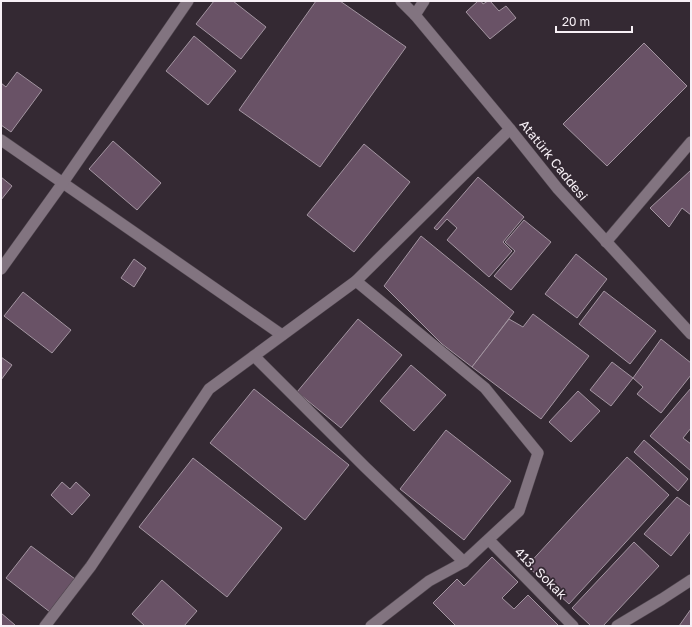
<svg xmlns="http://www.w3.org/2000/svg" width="692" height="627" viewBox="0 0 692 627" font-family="'Golos Text',sans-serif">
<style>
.building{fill:#695266;stroke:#a395a1}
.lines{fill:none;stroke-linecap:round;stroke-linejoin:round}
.minor-casing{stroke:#51474f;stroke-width:12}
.tertiary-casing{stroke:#51474f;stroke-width:12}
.minor{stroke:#827480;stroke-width:11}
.tertiary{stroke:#827480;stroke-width:11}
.labels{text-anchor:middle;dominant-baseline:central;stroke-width:3.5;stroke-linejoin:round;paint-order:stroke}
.street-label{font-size:13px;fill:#f7f0f6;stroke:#342933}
</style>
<rect width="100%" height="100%" fill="#342933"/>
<g class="building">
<path d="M 214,1 L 233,1 L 266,27 L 241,59 L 196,24 Z"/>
<path d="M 316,1 L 340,1 L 406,47 L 320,167 L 239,110 Z"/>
<path d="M 478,1 L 481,1 L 483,4 L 488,1 L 490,1 L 499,11 L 506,6 L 516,18 L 490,39 L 466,12 Z"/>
<path d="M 194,36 L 236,71 L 208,105 L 166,71 Z"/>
<path d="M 644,43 L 687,86 L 607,166 L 563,124 Z"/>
<path d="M 17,72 L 42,90 L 11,132 L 1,125 L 1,83 L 6,87 Z"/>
<path d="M 113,141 L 161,183 L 137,210 L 89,169 Z"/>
<path d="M 364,144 L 410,182 L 354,252 L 307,215 Z"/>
<path d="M 691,170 L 691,215 L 682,208 L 669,227 L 650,208 Z"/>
<path d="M 1,177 L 12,186 L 1,200 Z"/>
<path d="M 478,177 L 524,217 L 503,242 L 512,251 L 489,277 L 447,240 L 457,228 L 447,219 L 437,230 L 434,228 Z"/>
<path d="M 524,220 L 551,242 L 511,290 L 494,276 L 515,251 L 505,242 Z"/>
<path d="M 421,236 L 514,312 L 472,367 L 442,344 L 384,286 Z"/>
<path d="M 576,254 L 607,279 L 577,318 L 545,294 Z"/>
<path d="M 134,259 L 146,268 L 134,287 L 121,278 Z"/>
<path d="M 604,291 L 656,331 L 630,364 L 579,324 Z"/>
<path d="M 23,292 L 71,330 L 52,353 L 4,316 Z"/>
<path d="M 533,314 L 589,356 L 541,419 L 472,367 L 509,319 L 523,327 Z"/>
<path d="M 358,319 L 402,355 L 341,428 L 297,392 Z"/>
<path d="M 661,339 L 691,363 L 691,375 L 661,413 L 637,394 L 643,387 L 633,378 Z"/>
<path d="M 1,357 L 12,365 L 1,380 Z"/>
<path d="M 612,362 L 633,378 L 611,406 L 590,390 Z"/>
<path d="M 411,365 L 446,395 L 414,431 L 380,401 Z"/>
<path d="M 691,388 L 691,428 L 683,438 L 691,444 L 691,471 L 650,436 Z"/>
<path d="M 254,389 L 349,465 L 305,520 L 210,443 Z"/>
<path d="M 578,391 L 600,411 L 571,442 L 549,422 Z"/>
<path d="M 446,430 L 511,481 L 464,540 L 400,489 Z"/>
<path d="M 644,440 L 688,479 L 678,491 L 634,452 Z"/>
<path d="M 627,457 L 669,495 L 569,604 L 527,566 Z"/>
<path d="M 193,458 L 282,528 L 227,597 L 139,527 Z"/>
<path d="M 62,482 L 70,489 L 76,482 L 90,495 L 72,515 L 51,495 Z"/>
<path d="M 677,497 L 691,507 L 691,525 L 690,526 L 691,527 L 691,531 L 671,556 L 644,534 Z"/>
<path d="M 634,542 L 659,566 L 603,626 L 591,626 L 572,608 Z"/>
<path d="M 31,546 L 75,579 L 50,612 L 6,578 Z"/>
<path d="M 492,557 L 518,582 L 502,598 L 514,609 L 528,595 L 559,626 L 456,626 L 433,603 L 457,579 L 464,586 Z"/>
<path d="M 162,580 L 197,611 L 184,626 L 145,626 L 132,614 Z"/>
<path d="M 691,609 L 691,626 L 679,626 Z"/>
<path d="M 1,613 L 15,625 L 14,626 L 1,626 Z"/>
</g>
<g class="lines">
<g class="minor-casing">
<g id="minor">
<path d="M 415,15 L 424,1"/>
<path d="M 1,140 L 282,335"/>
<path d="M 606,242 L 691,142"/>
<path d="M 1,269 L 62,184 L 188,1"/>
<path d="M 356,281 L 485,388 L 538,453 L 519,511 L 464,562 L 429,581 L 371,626"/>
<path d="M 254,356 L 365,467 L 464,562"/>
<path d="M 489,540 L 573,626"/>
<path d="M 45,626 L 91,566 L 209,389 L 356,281 L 510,129"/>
</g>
</g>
<g class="tertiary-casing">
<g id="tertiary">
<path d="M 401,1 L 415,15 L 510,129 L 558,189 L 691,334"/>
<path d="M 617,626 L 662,599 L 691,580"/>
</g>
</g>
<use href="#minor" class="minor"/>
<use href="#tertiary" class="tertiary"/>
</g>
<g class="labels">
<g class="street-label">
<text transform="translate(554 160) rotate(51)">Atatürk Caddesi</text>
<text transform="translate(541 573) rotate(45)">413. Sokak</text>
</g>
</g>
<rect width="692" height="627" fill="none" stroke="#f7f0f6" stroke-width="4"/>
<path d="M556 26v6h76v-6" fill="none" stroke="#f7f0f6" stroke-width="2"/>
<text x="562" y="26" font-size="12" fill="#f7f0f6" stroke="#342933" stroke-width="3" paint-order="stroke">20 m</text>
</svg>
